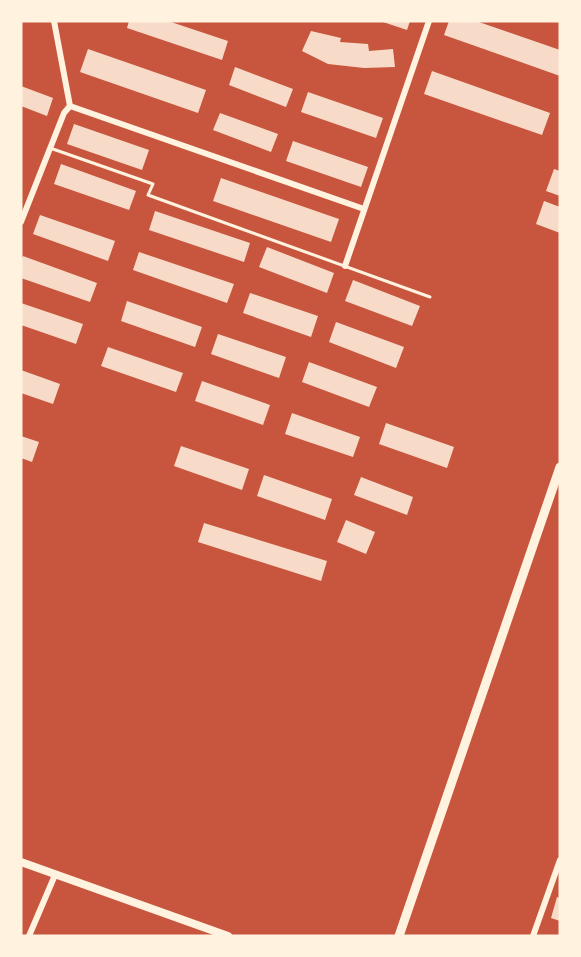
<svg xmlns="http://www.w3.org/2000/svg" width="581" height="957" viewBox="0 0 581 957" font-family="'Exo 2',sans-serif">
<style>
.building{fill:#f7dbc8}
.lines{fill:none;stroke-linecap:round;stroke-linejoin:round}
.service{stroke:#fff3e0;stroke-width:3}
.minor{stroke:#fff3e0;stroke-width:6}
.tertiary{stroke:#fff3e0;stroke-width:8}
.secondary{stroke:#fff3e0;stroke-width:9}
</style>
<rect width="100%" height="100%" fill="#c8553d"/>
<g class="building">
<path d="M 129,21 L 168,21 L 228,41 L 222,60 L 127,28 Z"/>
<path d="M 380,21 L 410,21 L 407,30 Z"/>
<path d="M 449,21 L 476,21 L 560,50 L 560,76 L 444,35 Z"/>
<path d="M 311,31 L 341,38 L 340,42 L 368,44 L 369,51 L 393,49 L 395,67 L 364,68 L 328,64 L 302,51 Z"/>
<path d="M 88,49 L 206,90 L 198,113 L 80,72 Z"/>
<path d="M 235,67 L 293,89 L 286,107 L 229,85 Z"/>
<path d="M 432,71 L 550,113 L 542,135 L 424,94 Z"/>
<path d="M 21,86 L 53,98 L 47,116 L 21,106 Z"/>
<path d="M 308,92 L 383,118 L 376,138 L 301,112 Z"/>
<path d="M 220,113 L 278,134 L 271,152 L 213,130 Z"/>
<path d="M 74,124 L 149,150 L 142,170 L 67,144 Z"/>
<path d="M 293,141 L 368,167 L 361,187 L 286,161 Z"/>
<path d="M 61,164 L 136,191 L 129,210 L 54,184 Z"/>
<path d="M 554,169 L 560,171 L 560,196 L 546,191 Z"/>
<path d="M 221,178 L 339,219 L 331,242 L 213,201 Z"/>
<path d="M 544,201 L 560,207 L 560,233 L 536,224 Z"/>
<path d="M 155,211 L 250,243 L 244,262 L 149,230 Z"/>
<path d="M 40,215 L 115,241 L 108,261 L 33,234 Z"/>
<path d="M 267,247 L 334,273 L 327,293 L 259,267 Z"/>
<path d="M 139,252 L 234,284 L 227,303 L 133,270 Z"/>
<path d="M 23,256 L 97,283 L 90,302 L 21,278 L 21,261 Z"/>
<path d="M 353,280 L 420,306 L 412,326 L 345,301 Z"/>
<path d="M 250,293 L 318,316 L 311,337 L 243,313 Z"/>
<path d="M 127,301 L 202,327 L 195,347 L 121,321 Z"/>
<path d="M 21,303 L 83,324 L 76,344 L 21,325 Z"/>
<path d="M 336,322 L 404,347 L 396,368 L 329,342 Z"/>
<path d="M 218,334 L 286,357 L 279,378 L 211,354 Z"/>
<path d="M 108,347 L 183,373 L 176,392 L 101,366 Z"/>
<path d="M 309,362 L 377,387 L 369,407 L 302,382 Z"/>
<path d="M 21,370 L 60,384 L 53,404 L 21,393 Z"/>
<path d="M 202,381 L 270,405 L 263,425 L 195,401 Z"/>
<path d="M 292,413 L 360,437 L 353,457 L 285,434 Z"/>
<path d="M 386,423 L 454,447 L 447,468 L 379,444 Z"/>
<path d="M 21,436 L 39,442 L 32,462 L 21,458 Z"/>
<path d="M 181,446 L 249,469 L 242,490 L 174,466 Z"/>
<path d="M 264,475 L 332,499 L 325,520 L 257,496 Z"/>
<path d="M 361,477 L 413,497 L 407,515 L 354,495 Z"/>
<path d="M 346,520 L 375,532 L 366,554 L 337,542 Z"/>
<path d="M 204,523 L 327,561 L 321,581 L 198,542 Z"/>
<path d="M 557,897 L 560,898 L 560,921 L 551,918 Z"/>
</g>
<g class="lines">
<path class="service" d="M 50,148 L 153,184 L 148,195 L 430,297"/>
<g class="minor">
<path d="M 54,21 L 70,106 L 364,209"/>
<path d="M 21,222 L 64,113 L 70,106"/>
<path d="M 345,266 L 429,21"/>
<path d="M 29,936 L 55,875"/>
<path d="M 533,936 L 560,860"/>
</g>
<path class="tertiary" d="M 21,862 L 228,936"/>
<path class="secondary" d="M 399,936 L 560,467"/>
</g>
<rect width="581" height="957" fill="none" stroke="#fff3e0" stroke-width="45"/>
</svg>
